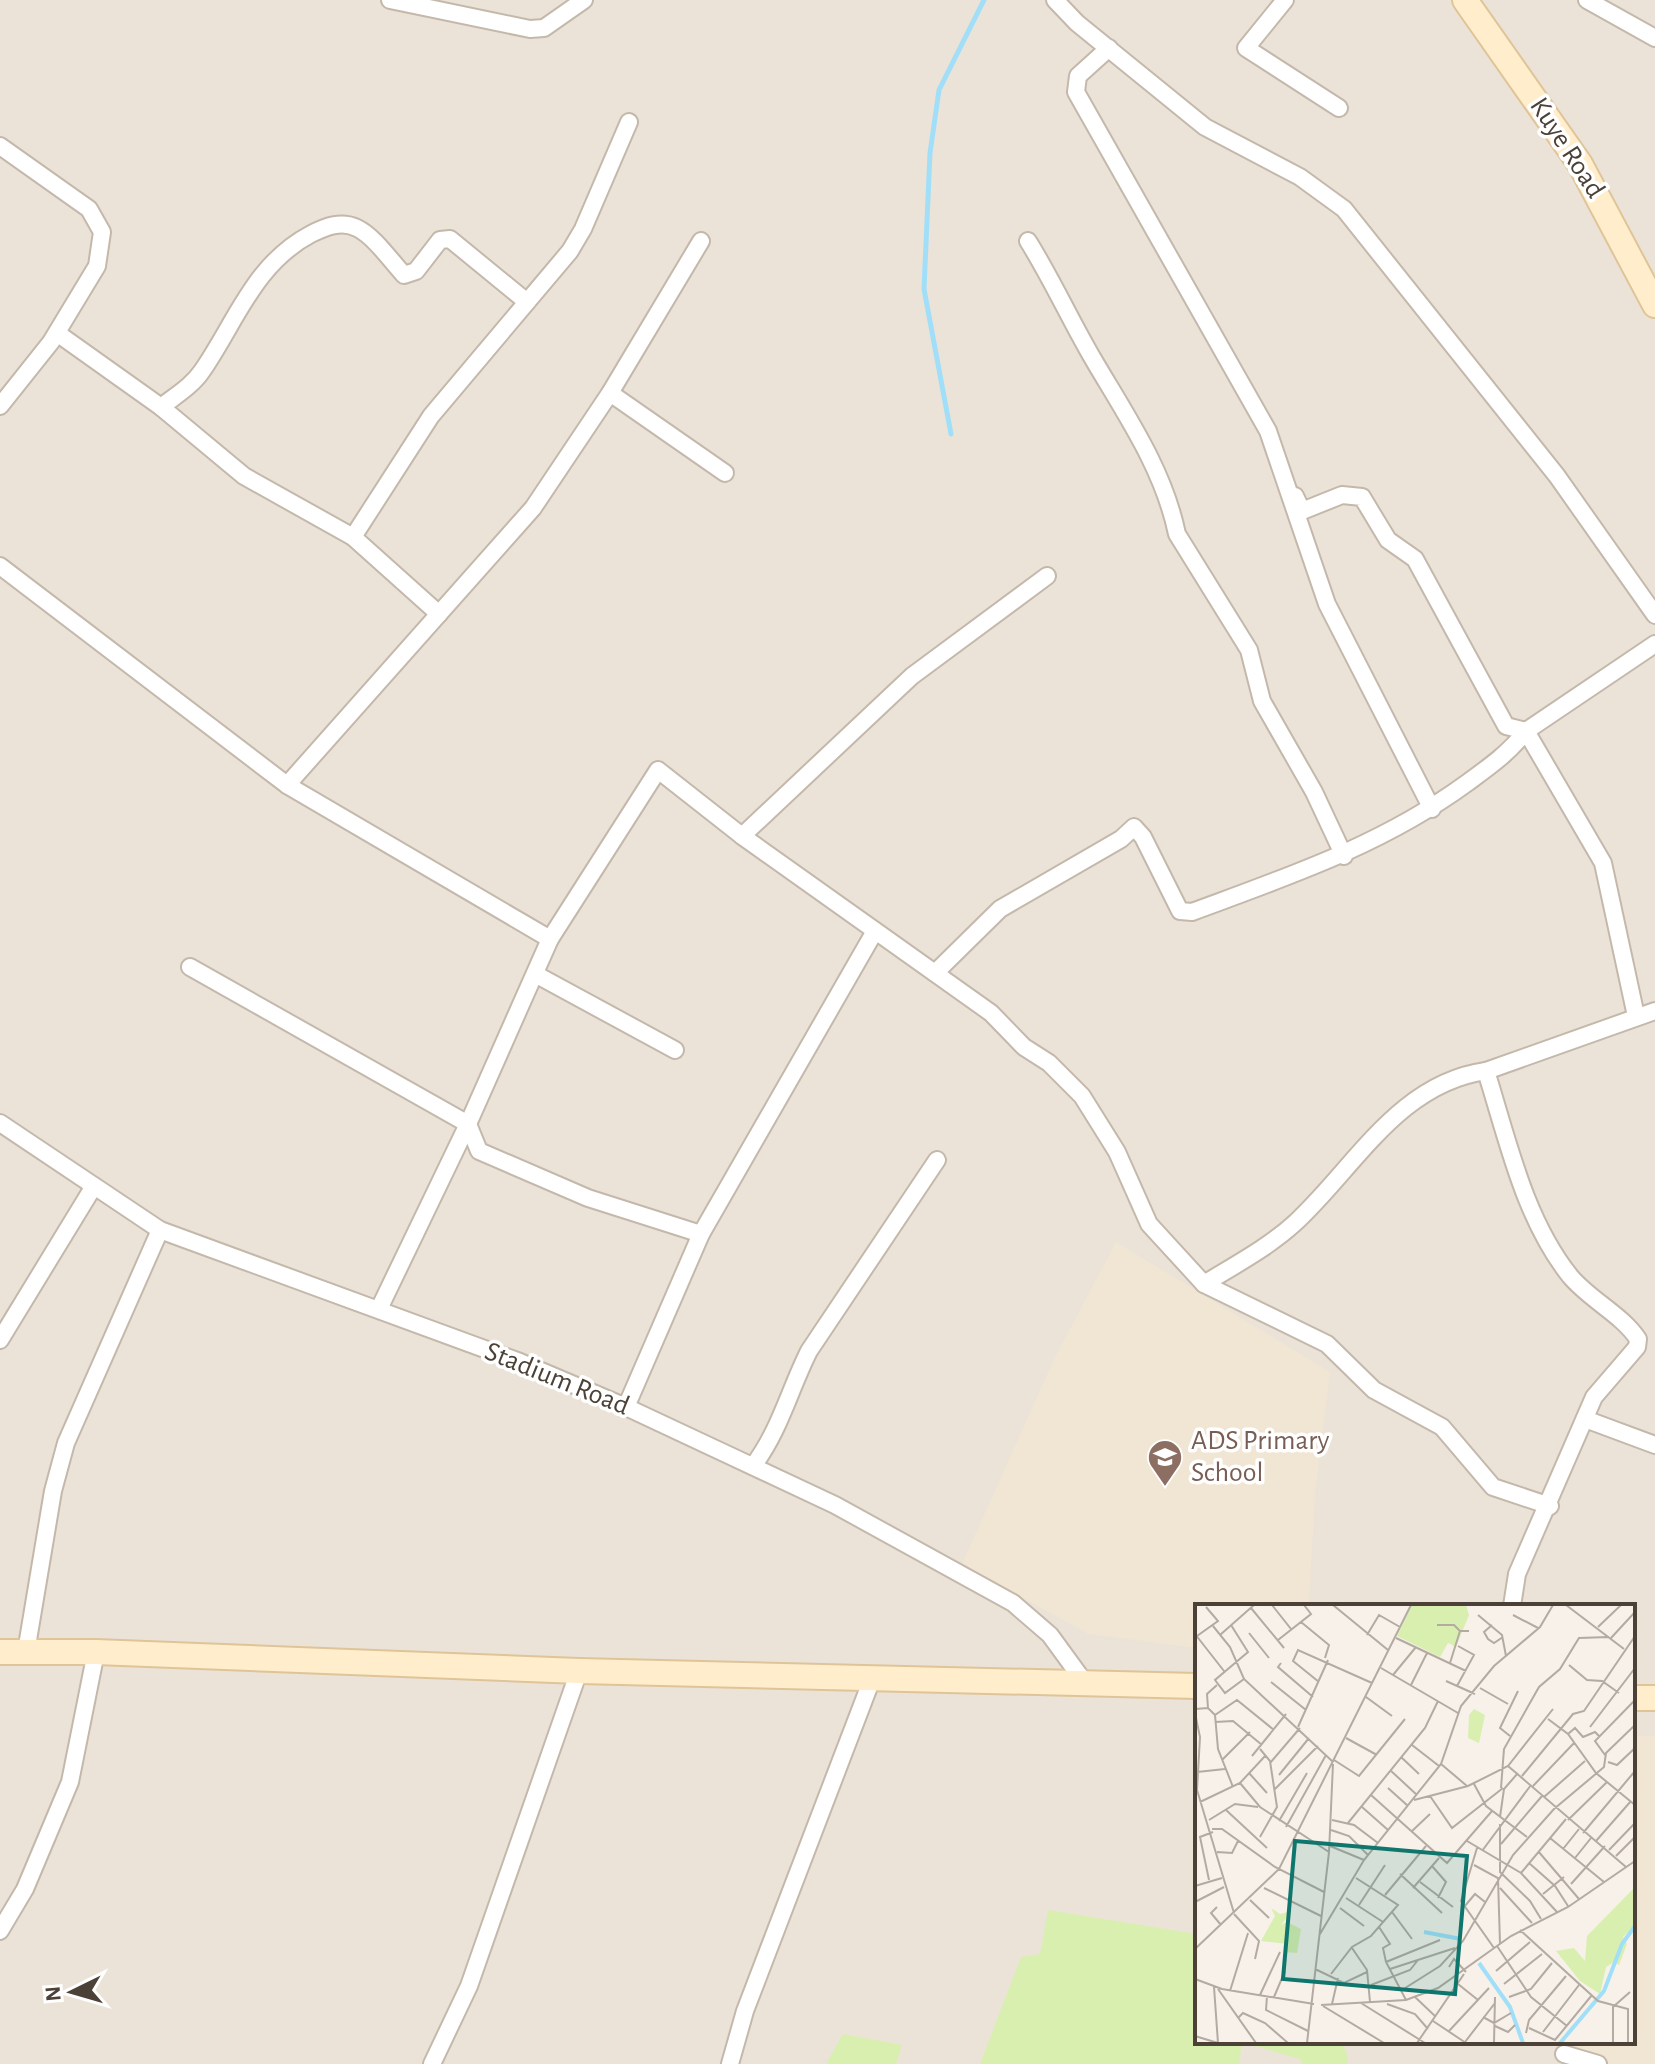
<svg xmlns="http://www.w3.org/2000/svg" width="1655" height="2064" viewBox="0 0 1655 2064" font-family="'Alegreya Sans',sans-serif">
<style>
.residential{fill:#ebe3d8;fill-rule:evenodd}
.education{fill:#f1e5d3}
.green{fill:#d9efaf}
.lines{fill:none;stroke-linecap:round;stroke-linejoin:round}
.stream{stroke:#a1dff9;stroke-width:5}
.street-casing{stroke:#c4b8ab;stroke-width:20}
.secondary-casing{stroke:#dfc497;stroke-width:28}
.street{stroke:#fff;stroke-width:16}
.secondary{stroke:#ffedcc;stroke-width:24}
.labels{text-anchor:middle;dominant-baseline:central;stroke-width:7;stroke-linejoin:round;paint-order:stroke}
.street-label{font-size:28px;fill:#4c4137;stroke:#fff}
.education-label{font-size:28px;fill:#785e54;stroke:#fff;text-anchor:start}
.inset-river{fill:none;stroke:#a1dff9;stroke-width:4}
.inset-road{fill:none;stroke:#b3aba2;stroke-width:2}
.view{fill:#0f766e;fill-opacity:0.15;stroke:#0f766e;stroke-width:4}
.inset-edge{fill:none;stroke:#4c4137;stroke-width:4}
</style>
<rect width="100%" height="100%" fill="#f7f1ea"/>
<path class="residential" d="M 0,0 L 1655,0 L 1655,2064 L 0,2064 ZM 1197,1606 L 1633,1606 L 1633,2042 L 1197,2042 Z"/>
<g class="education">
<path d="M 1116,1242 L 1330,1372 L 1315,1494 L 1309,1606 L 1197,1606 L 1197,1648 L 1088,1634 L 962,1564 L 1054,1359 Z"/>
<path d="M 1633,1736 L 1655,1736 L 1655,2064 L 1574,2064 L 1578,2042 L 1633,2042 Z"/>
</g>
<g class="green">
<path d="M 1048,1910 L 1197,1934 L 1197,2042 L 1342,2042 L 1348,2057 L 1347,2064 L 1302,2064 L 1302,2060 L 1242,2042 L 1239,2064 L 980,2064 L 1021,1957 L 1040,1954 Z"/>
<path d="M 843,2034 L 902,2045 L 896,2064 L 830,2064 L 827,2062 Z"/>
</g>
<g class="lines">
<path class="stream" d="M 951,434 L 924,289 L 930,153 L 939,90 L 984,0"/>
<g class="street-casing">
<g id="street">
<path d="M 390,0 L 530,29 L 544,28 L 584,0"/>
<path d="M 1055,0 L 1077,23 L 1205,127 L 1300,177 L 1344,209 L 1557,476 L 1655,615"/>
<path d="M 1285,0 L 1246,48 L 1339,108"/>
<path d="M 1587,0 L 1655,38"/>
<path d="M 1109,48 L 1078,76 L 1076,92 L 1268,431 L 1327,604 L 1432,809"/>
<path d="M 0,146 L 89,209 L 102,232 L 97,266 L 51,342 L 0,406"/>
<path d="M 1028,241 C 1053,281 1072,324 1096,364 C 1128,418 1164,471 1177,534 L 1249,650 L 1262,701 L 1314,792 L 1344,856"/>
<path d="M 57,333 L 161,407 L 244,476 L 353,537 L 439,614"/>
<path d="M 610,393 L 725,473"/>
<path d="M 161,407 C 175,396 192,386 202,371 C 236,322 254,264 311,234 C 325,227 341,220 357,228 C 374,236 391,261 404,275 L 416,271 L 440,240 L 450,239 L 527,302"/>
<path d="M 1295,496 L 1302,511 L 1342,495 L 1362,497 L 1388,540 L 1415,559 L 1506,726 L 1526,731 L 1603,863 L 1636,1016"/>
<path d="M 353,537 L 431,416 L 570,251 L 583,229 L 629,122"/>
<path d="M 0,566 L 287,785 L 550,939"/>
<path d="M 287,785 L 533,508 L 610,393 L 701,241"/>
<path d="M 742,836 L 912,676 L 1047,576"/>
<path d="M 190,967 L 468,1124 L 479,1151 L 588,1198 L 701,1234"/>
<path d="M 935,973 L 1000,909 L 1121,839 L 1134,827 L 1143,837 L 1180,911 L 1192,912 C 1289,876 1382,845 1467,783 C 1489,767 1509,753 1526,731 L 1655,644"/>
<path d="M 535,974 L 675,1050"/>
<path d="M 1486,1071 C 1508,1141 1524,1218 1570,1276 C 1590,1300 1621,1314 1638,1339 L 1637,1347 L 1594,1397 L 1517,1574 L 1512,1606"/>
<path d="M 0,1123 L 160,1230 L 520,1362 L 626,1407 L 835,1505 L 1013,1603 L 1050,1635 L 1085,1683"/>
<path d="M 1204,1284 C 1235,1265 1269,1247 1296,1222 C 1355,1167 1399,1083 1486,1071 L 1655,1011"/>
<path d="M 379,1309 L 468,1124 L 550,939 L 658,770 L 742,836 L 991,1013 L 1024,1047 L 1049,1063 L 1082,1096 L 1117,1152 L 1149,1224 L 1204,1284 L 1327,1344 L 1374,1390 L 1442,1427 L 1493,1487 L 1550,1506"/>
<path d="M 0,1340 L 94,1186"/>
<path d="M 626,1407 L 701,1234 L 875,931"/>
<path d="M 1585,1419 L 1655,1445"/>
<path d="M 753,1466 C 780,1430 789,1391 809,1351 L 937,1160"/>
<path d="M 26,1652 L 53,1491 L 66,1443 L 160,1230"/>
<path d="M 0,1931 L 25,1889 L 70,1782 L 96,1652"/>
<path d="M 1564,2054 L 1598,2064"/>
<path d="M 432,2064 L 469,1986 L 579,1671"/>
<path d="M 730,2064 L 745,2011 L 872,1679"/>
</g>
</g>
<g class="secondary-casing">
<g id="secondary">
<path d="M 1465,0 L 1580,164 L 1655,305"/>
<path d="M 0,1652 L 96,1652 L 579,1671 L 1197,1686"/>
<path d="M 1633,1698 L 1655,1698"/>
</g>
</g>
<use href="#street" class="street"/>
<use href="#secondary" class="secondary"/>
</g>
<defs>
<g id="school-pin" transform="scale(1.8)"><path d="M0 17L-7.5 6A9.5 9.5 0 1 1 7.5 6Z" fill="#8d6e63" stroke="#fff"/><path d="M0-5L7-2L0 1L-7-2ZM-4 1L0 2.5L4 1V4Q0 6-4 4Z" fill="#fff"/></g>
</defs>
<g fill-rule="evenodd">
<use href="#school-pin" x="1165" y="1457"/>
</g>
<g class="labels">
<g class="street-label">
<text transform="translate(1567 148) rotate(57)">Kuye Road</text>
<text transform="translate(557 1379) rotate(22)">Stadium Road</text>
</g>
<g class="education-label">
<text x="1191" y="1441">ADS Primary<tspan x="1191" dy="32">School</tspan></text>
</g>
</g>
<g transform="translate(1195 1604)">
<rect width="440" height="440" fill="#f7f1ea"/>
<path d="M 217,1 L 271,1 L 274,11 L 261,43 L 253,39 L 245,53 L 202,32 ZM 279,105 L 290,111 L 284,139 L 273,134 L 274,111 ZM 440,283 L 438,323 L 428,333 L 432,340 L 424,361 L 419,358 L 411,363 L 405,390 L 385,377 L 361,347 L 379,344 L 390,357 L 392,332 ZM 76,304 L 85,310 L 97,307 L 86,321 L 92,318 L 106,325 L 102,349 L 88,348 L 93,340 L 66,337 L 80,312 Z" fill="#d9efaf"/>
<path class="inset-river" d="M 229,328 L 266,335M 284,359 L 315,403 L 328,439M 365,439 L 409,387 L 427,340 L 440,322"/>
<path class="inset-road" d="M 77,1 L 96,25M 138,1 L 193,46M 371,1 L 429,45M 56,4 L 89,44M 283,11 L 307,31 L 311,52M 318,11 L 343,24M 106,18 L 134,41 L 130,54M 36,21 L 53,48 L 20,76 L 30,89 L 49,75M 242,21 L 259,21 L 265,27M 297,21 L 289,28 L 293,35 L 299,39 L 308,33M 18,22 L 35,43 L 49,75 L 137,157M 403,23 L 426,1M 54,29 L 74,54M 0,30 L 29,67M 25,31 L 59,1M 172,31 L 184,11 L 205,23M 2,32 L 23,17 L 11,3M 201,34 L 271,67M 416,34 L 440,8M 83,36 L 116,10 L 109,1M 86,59 L 83,63 L 118,93M 255,59 L 265,27 L 274,27M 374,61 L 392,76 L 407,77 L 424,89M 186,64 L 263,109M 198,71 L 221,43M 251,77 L 280,90M 76,78 L 111,106M 124,78 L 98,57 L 103,46 L 177,79M 216,81 L 232,49M 262,82 L 279,51 L 263,42M 285,84 L 313,100M 171,93 L 197,112M 13,104 L 12,90 L 22,81M 0,105 L 13,104 L 20,111 L 23,145 L 38,183M 0,109 L 5,133 L 2,186 L 39,309M 20,111 L 42,96 L 79,126M 353,115 L 373,130 L 401,169 L 440,201M 20,118 L 38,117 L 67,141M 103,123 L 133,56M 395,123 L 440,64M 373,130 L 380,124 L 388,133 L 400,128 L 405,133M 315,132 L 305,124 L 323,87M 151,134 L 182,151M 217,141 L 244,162M 65,145 L 75,157 L 82,203 L 65,233M 410,151 L 400,137 L 440,96M 57,152 L 91,110M 206,153 L 224,170M 27,156 L 55,128M 139,156 L 164,172 L 210,115M 413,158 L 422,161 L 440,144M 75,159 L 105,124M 246,160 L 272,182M 313,162 L 431,263M 195,166 L 222,191M 2,168 L 30,165M 54,169 L 72,189M 84,171 L 114,134M 327,172 L 378,110 L 389,107 L 440,32M 45,179 L 65,203 L 134,248M 279,180 L 291,202 L 332,233M 338,182 L 379,139M 193,184 L 213,202M 306,184 L 309,145 L 344,83 L 365,65 L 384,34 L 414,33M 80,185 L 123,142M 176,191 L 252,259 L 297,207M 235,192 L 257,224 L 308,184M 349,193 L 390,157M 219,196 L 273,182 L 313,162 L 358,105M 5,198 L 45,179 L 71,151M 167,203 L 193,226M 31,206 L 72,244M 305,213 L 309,185 L 323,169M 14,216 L 40,200 L 63,203M 137,216 L 159,221 L 183,239M 373,216 L 412,178M 84,217 L 112,169M 153,219 L 230,124 L 243,97M 305,220 L 305,268 L 335,297 L 346,315M 91,223 L 131,151M 17,225 L 27,225 L 80,263 L 129,288M 136,226 L 154,232 L 173,251M 216,228 L 235,210M 388,229 L 440,167M 355,234 L 409,278M 272,237 L 326,269 L 362,308M 401,237 L 436,197M 306,240 L 347,192M 135,242 L 169,256M 282,244 L 266,297 L 299,344M 368,245 L 384,225M 414,246 L 440,219M 287,247 L 336,181M 343,247 L 384,295M 22,248 L 37,249 L 43,237M 421,252 L 440,233M 380,254 L 396,234M 334,259 L 360,282 L 373,302M 279,261 L 303,274 L 305,340M 237,262 L 251,278 L 243,294M 326,269 L 371,215M 205,270 L 247,309M 14,276 L 5,233 L 18,228M 225,278 L 258,303M 376,280 L 410,242M 0,282 L 27,274M 69,284 L 126,312M 218,284 L 244,254M 305,284 L 337,319M 348,290 L 369,273M 190,291 L 231,242M 151,294 L 188,318M 55,296 L 74,314M 0,298 L 29,283M 164,301 L 190,261M 22,303 L 16,309 L 26,321M 269,303 L 280,290 L 290,298M 145,304 L 169,322M 197,308 L 217,335M 39,310 L 64,337 L 60,355M 184,323 L 195,340 L 188,344 L 191,358 L 211,396M 325,326 L 403,397 L 433,405 L 433,439M 125,330 L 169,256 L 246,160 L 266,102 L 299,62 L 345,23 L 358,1M 302,342 L 336,393 L 372,422M 157,344 L 172,366 L 175,398M 0,345 L 84,265 L 216,1M 191,358 L 245,336M 254,363 L 259,355 L 271,368M 120,365 L 149,379 L 172,368M 195,365 L 260,344M 301,367 L 335,338M 136,370 L 157,343 L 176,332 L 203,301 L 161,274M 0,375 L 27,385 L 119,400M 263,380 L 283,396M 309,380 L 347,350M 176,381 L 215,366 L 223,356M 23,385 L 61,439M 207,386 L 245,362 L 268,337 L 318,251 L 359,205 L 409,163 L 411,149 L 440,121M 35,387 L 53,329M 65,391 L 85,348M 72,392 L 71,406 L 113,427M 79,393 L 90,367M 220,393 L 241,413M 314,393 L 336,385 L 357,359M 166,399 L 230,439M 137,400 L 143,374M 192,400 L 220,410 L 233,425M 126,401 L 211,396 L 243,384 L 316,332 L 373,303 L 440,257M 128,402 L 189,439M 288,413 L 299,419 L 316,409M 43,414 L 48,409 L 70,419 L 93,439M 238,417 L 271,439M 300,422 L 313,428 L 320,421M 334,424 L 360,436 L 397,391M 254,427 L 294,384M 348,428 L 384,381M 331,429 L 334,416 L 371,372M 0,432 L 23,439 L 19,383M 270,438 L 300,399M 112,439 L 134,248 L 138,160M 222,439 L 269,370M 299,439 L 300,393M 418,439 L 418,403 L 435,388"/>
<path class="view" d="M 100,237 L 272,252 L 260,390 L 88,375 Z"/>
<rect width="440" height="440" class="inset-edge"/>
</g>
<g transform="translate(72 1992) rotate(265)" stroke="#ffffff" stroke-width="6" paint-order="stroke">
<path d="M0-6L14 30L0 20L-14 30Z" fill="#4c4137"/>
<text y="-12" font-size="22" font-weight="bold" text-anchor="middle" fill="#4c4137">N</text>
</g>
</svg>
